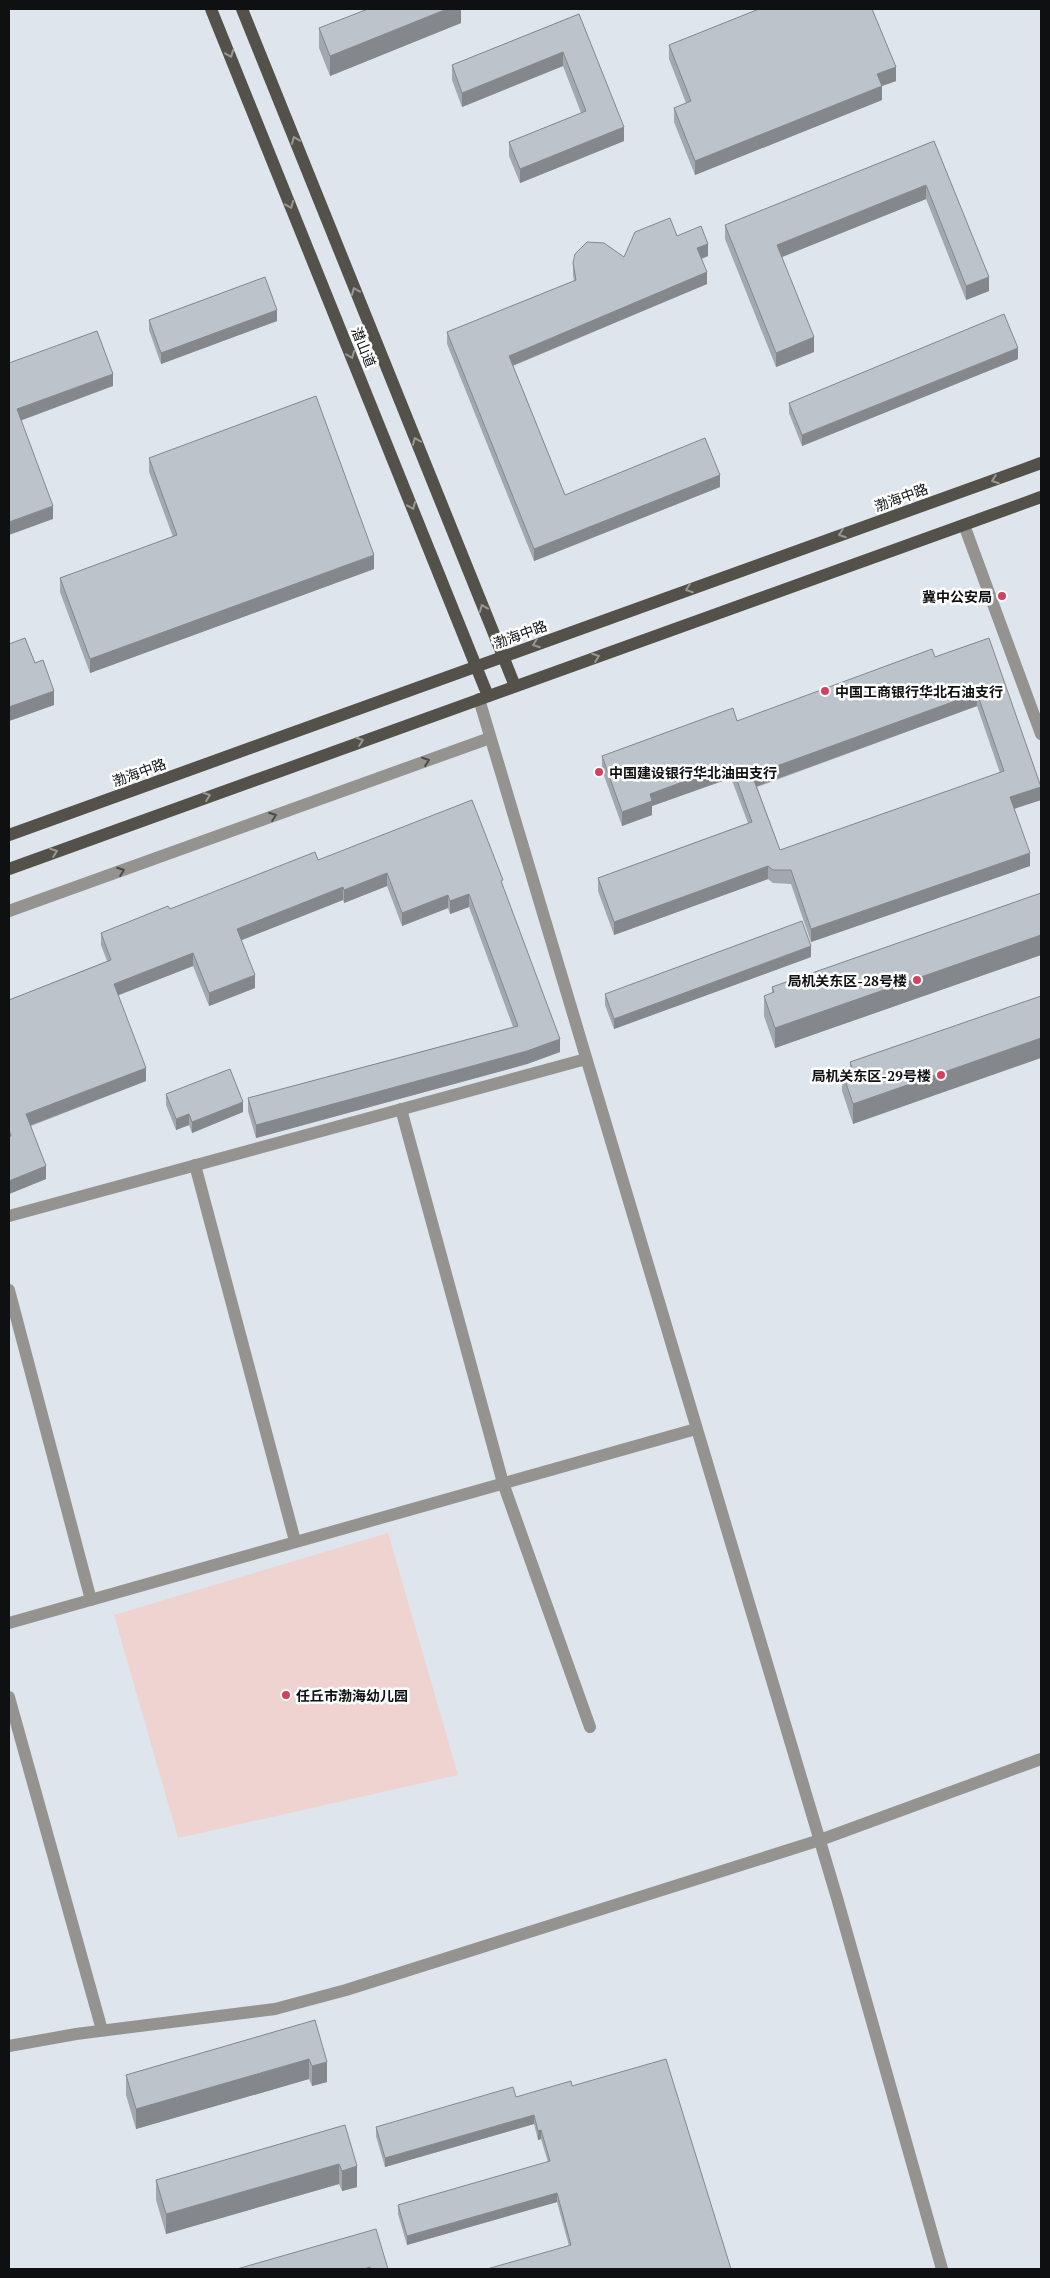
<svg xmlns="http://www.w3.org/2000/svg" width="1050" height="2278" viewBox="0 0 1050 2278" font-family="'PT Serif','Noto Sans SC',serif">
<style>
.education{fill:#eed3d0}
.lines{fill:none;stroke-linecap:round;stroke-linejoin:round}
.minor{stroke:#94938f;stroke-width:12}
.major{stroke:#53514a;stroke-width:12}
.wall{fill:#a2a8ae;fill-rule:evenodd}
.shaded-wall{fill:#84888d}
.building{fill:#bcc3ca;stroke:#84888d;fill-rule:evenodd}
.oneway{stroke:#989792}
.oneway2{stroke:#4a4b4a}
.poi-dot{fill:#d2425e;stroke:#fff;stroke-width:2}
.labels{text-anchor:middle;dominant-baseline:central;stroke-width:5;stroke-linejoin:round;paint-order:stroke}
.street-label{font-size:14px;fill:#0e1012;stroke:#fff}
.poi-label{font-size:14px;font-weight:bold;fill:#0e1012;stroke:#fff;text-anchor:end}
</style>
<rect width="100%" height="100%" fill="#dee5ec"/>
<path class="education" d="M 388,1533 L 458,1775 L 178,1838 L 114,1615 Z"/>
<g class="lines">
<g class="minor">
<path d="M 964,525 L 1041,734"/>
<path d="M 479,699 L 837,1898 L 942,2269"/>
<path d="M 9,911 L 490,738"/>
<path d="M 401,1109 L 503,1483 L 590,1727"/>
<path d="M 195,1165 L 295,1541"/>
<path d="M 9,1216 L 586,1059"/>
<path d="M 9,1290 L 91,1600"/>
<path d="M 9,1623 L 696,1429"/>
<path d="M 9,1697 L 102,2030"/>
<path d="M 9,2046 L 76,2034 L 275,2009 L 346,1990 L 820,1840 L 1041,1759"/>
</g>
<g class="major">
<path d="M 211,9 L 488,696"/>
<path d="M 242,9 L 515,686"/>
<path d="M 9,835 L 1041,463"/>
<path d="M 9,869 L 1041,497"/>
</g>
</g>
<g class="wall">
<path d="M 461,9 L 461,23 L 330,76 L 319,48 L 319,28 Z"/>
<path d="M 579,14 L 624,141 L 520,183 L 509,156 L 509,142 L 581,113 L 563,66 L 462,107 L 452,80 L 452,65 Z"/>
<path d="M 669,45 L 896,81 L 882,86 L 882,100 L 695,175 L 674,122 L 674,108 L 686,103 L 669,59 Z"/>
<path d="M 934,141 L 989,291 L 966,300 L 926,199 L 782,257 L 814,352 L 776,367 L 725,239 L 725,225 Z"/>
<path d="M 677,236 L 708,256 L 702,259 L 707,284 L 513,366 L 565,495 L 720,487 L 534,561 L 447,344 L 447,332 L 574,281 L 573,275 L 573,263 L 624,257 Z"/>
<path d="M 149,320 L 277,321 L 161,364 L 149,330 Z"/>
<path d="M 1018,359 L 802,446 L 789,413 L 789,403 Z"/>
<path d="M 149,458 L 374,569 L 90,673 L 60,592 L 60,578 L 173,537 L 149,472 Z"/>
<path d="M 989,638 L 1041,800 L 1014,809 L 1030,866 L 811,942 L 791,884 L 773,883 L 768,879 L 614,935 L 598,891 L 598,878 L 748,823 L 731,778 L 652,806 L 652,815 L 622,826 L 602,770 L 602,756 L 737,721 L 935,657 ZM 977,706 L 1000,773 L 780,850 L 757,787 Z"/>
<path d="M 9,644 L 35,663 L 54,705 L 9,721 Z"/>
<path d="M 318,860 L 503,888 L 560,1052 L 527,1064 L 256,1138 L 248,1111 L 248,1098 L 513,1027 L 469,907 L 450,914 L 448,908 L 402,926 L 387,886 L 344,903 L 343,900 L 241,940 L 255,988 L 209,1006 L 193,966 L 118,995 L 146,1081 L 31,1126 L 46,1179 L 9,1194 L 9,1000 L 107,961 L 101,945 L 101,933 L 170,909 Z"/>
<path d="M 1041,893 L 1041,955 L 775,1048 L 764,1016 L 764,996 L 772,993 L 772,987 Z"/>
<path d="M 811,957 L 614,1029 L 605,1005 L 605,994 Z"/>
<path d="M 1041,996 L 853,1124 L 842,1091 L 842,1071 L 850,1068 L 850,1062 Z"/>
<path d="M 166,1094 L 243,1112 L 192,1133 L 189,1125 L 176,1130 L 166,1105 Z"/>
<path d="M 315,2020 L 327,2082 L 312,2086 L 309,2079 L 136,2129 L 126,2095 L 126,2075 Z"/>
<path d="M 572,2086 L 721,2235 L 569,2246 L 557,2202 L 407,2245 L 398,2214 L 398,2205 L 548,2162 L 541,2139 L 538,2140 L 534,2124 L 385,2167 L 376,2136 L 376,2127 Z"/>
<path d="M 345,2125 L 357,2187 L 342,2191 L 339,2184 L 166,2234 L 156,2200 L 156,2180 Z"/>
</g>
<g class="shaded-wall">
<path d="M 447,9 L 461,9 L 461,23 L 330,76 L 330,56 Z"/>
<path d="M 563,52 L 563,66 L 462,107 L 462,93 Z"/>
<path d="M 896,67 L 896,81 L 882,86 L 882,100 L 695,175 L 695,161 L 877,74 Z"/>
<path d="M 624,127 L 624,141 L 520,183 L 520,169 Z"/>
<path d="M 926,185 L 926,199 L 777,259 L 777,245 Z"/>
<path d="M 708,244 L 708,256 L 697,260 L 697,248 Z"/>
<path d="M 707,272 L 707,284 L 509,367 L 509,356 Z"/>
<path d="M 989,277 L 989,291 L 966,300 L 966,286 Z"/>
<path d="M 277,310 L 277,321 L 161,364 L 161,353 Z"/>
<path d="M 814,337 L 814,352 L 776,367 L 776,353 Z"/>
<path d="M 1018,348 L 1018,359 L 802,446 L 802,435 Z"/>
<path d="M 113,374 L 113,386 L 17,422 L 17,409 Z"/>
<path d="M 720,475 L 720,487 L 534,561 L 534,549 Z"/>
<path d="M 53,506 L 53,519 L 9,535 L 9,522 Z"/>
<path d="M 374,555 L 374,569 L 90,673 L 90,659 Z"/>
<path d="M 54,691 L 54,705 L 9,721 L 9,707 Z"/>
<path d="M 977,693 L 977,706 L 752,788 L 752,775 Z"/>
<path d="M 731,764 L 731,778 L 652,806 L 652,815 L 622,826 L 622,812 L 650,794 Z"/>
<path d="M 1041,787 L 1041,800 L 1010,810 L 1010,797 Z"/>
<path d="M 1030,853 L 1030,866 L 811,942 L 811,929 Z"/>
<path d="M 768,866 L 768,879 L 614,935 L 614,922 Z"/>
<path d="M 387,873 L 387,886 L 344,903 L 344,890 Z"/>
<path d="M 343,887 L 343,900 L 237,942 L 237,929 Z"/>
<path d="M 469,894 L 469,907 L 450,914 L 450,901 Z"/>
<path d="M 448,895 L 448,908 L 402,926 L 402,913 Z"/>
<path d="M 1041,935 L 1041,955 L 775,1048 L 775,1028 Z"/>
<path d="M 811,946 L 811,957 L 614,1029 L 614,1019 Z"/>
<path d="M 193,953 L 193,966 L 114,997 L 114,984 Z"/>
<path d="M 255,975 L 255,988 L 209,1006 L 209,993 Z"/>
<path d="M 1041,1038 L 1041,1058 L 853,1124 L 853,1104 Z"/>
<path d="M 560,1039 L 560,1052 L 527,1064 L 256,1138 L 256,1125 Z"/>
<path d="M 146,1068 L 146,1081 L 26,1127 L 26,1114 Z"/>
<path d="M 243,1102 L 243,1112 L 192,1133 L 192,1122 Z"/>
<path d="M 189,1114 L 189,1125 L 176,1130 L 176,1119 Z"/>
<path d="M 46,1166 L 46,1179 L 9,1194 L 9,1181 Z"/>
<path d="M 309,2059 L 309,2079 L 136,2129 L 136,2109 Z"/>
<path d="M 327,2062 L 327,2082 L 312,2086 L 312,2066 Z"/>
<path d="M 534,2115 L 534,2124 L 385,2167 L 385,2158 Z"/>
<path d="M 541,2130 L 541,2139 L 538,2140 L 538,2131 Z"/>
<path d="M 339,2164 L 339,2184 L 166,2234 L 166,2214 Z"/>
<path d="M 357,2166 L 357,2187 L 342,2191 L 342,2171 Z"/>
<path d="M 557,2193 L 557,2202 L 407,2245 L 407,2236 Z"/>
</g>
<g class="building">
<path d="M 368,9 L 447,9 L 330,56 L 319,28 Z"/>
<path d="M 759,9 L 872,9 L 896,67 L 877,74 L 882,86 L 695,161 L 674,108 L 691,101 L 669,45 Z"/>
<path d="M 579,14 L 624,127 L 520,169 L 509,142 L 586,111 L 563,52 L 462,93 L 452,65 Z"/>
<path d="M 934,141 L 989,277 L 966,286 L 926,185 L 777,245 L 814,337 L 776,353 L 725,225 Z"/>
<path d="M 670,218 L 677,236 L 701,226 L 708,244 L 697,248 L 707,272 L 509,356 L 565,495 L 705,438 L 720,475 L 534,549 L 447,332 L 576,280 L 573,263 L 575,254 L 587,242 L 604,243 L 624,257 L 635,232 Z"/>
<path d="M 265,277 L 277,310 L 161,353 L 149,320 Z"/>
<path d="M 1004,314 L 1018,348 L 802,435 L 789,403 Z"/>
<path d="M 97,331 L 113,374 L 17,409 L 53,506 L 9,522 L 9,363 Z"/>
<path d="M 316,396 L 374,555 L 90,659 L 60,578 L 177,535 L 149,458 Z"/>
<path d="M 25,638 L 35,663 L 43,660 L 54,691 L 9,707 L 9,644 Z"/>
<path d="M 989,638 L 1041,787 L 1010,797 L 1030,853 L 811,929 L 791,870 L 773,870 L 768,866 L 614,922 L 598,878 L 752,822 L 731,764 L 650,794 L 652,801 L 622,812 L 602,756 L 733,708 L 737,721 L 932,649 L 935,657 ZM 977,693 L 1004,771 L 780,850 L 752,775 Z"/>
<path d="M 472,800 L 503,880 L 501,881 L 560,1039 L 527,1051 L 256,1125 L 248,1098 L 518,1026 L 469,894 L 450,901 L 448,895 L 402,913 L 387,873 L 344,890 L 343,887 L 237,929 L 255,975 L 209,993 L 193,953 L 114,984 L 146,1068 L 26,1114 L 46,1166 L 9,1181 L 9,1137 L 11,1136 L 9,1129 L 9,1000 L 111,960 L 101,933 L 168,906 L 170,909 L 315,852 L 318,860 Z"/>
<path d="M 1041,893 L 1041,935 L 775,1028 L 764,996 L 774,992 L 772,987 Z"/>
<path d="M 802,921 L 811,946 L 614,1019 L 605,994 Z"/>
<path d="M 1041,996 L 1041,1038 L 853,1104 L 842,1071 L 852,1068 L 850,1062 Z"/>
<path d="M 230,1069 L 243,1102 L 192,1122 L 189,1114 L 176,1119 L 166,1094 Z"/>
<path d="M 315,2020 L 327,2062 L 312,2066 L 309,2059 L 136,2109 L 126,2075 Z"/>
<path d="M 666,2059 L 731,2269 L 487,2269 L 571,2245 L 557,2193 L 407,2236 L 398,2205 L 550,2161 L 541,2130 L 538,2131 L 534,2115 L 385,2158 L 376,2127 L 513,2087 L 516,2097 L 571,2081 L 572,2086 Z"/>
<path d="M 345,2125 L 357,2166 L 342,2171 L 339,2164 L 166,2214 L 156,2180 Z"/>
<path d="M 376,2229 L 388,2269 L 371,2269 L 370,2267 L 364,2269 L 237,2269 Z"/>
</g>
<defs><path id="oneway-chevron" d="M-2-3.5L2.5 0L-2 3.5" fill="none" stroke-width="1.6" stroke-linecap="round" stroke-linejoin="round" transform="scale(1.25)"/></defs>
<g class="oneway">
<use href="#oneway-chevron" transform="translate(230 54) rotate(68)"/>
<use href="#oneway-chevron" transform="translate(295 140) rotate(-112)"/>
<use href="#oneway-chevron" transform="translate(290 205) rotate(68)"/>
<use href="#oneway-chevron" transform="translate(355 291) rotate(-112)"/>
<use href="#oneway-chevron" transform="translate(351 355) rotate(68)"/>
<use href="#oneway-chevron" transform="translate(416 441) rotate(-112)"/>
<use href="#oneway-chevron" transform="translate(995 480) rotate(160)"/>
<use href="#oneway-chevron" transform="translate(412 506) rotate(68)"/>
<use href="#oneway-chevron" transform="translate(842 534) rotate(160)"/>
<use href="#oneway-chevron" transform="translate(689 589) rotate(160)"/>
<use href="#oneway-chevron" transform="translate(483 608) rotate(-112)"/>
<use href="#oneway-chevron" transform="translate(536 644) rotate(160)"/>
<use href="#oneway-chevron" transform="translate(596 657) rotate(-20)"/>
<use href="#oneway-chevron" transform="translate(360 741) rotate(-20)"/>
<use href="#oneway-chevron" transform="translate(207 796) rotate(-20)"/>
<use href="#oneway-chevron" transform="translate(54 852) rotate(-20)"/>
</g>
<g class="oneway2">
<use href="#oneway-chevron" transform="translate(426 761) rotate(-20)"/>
<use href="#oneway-chevron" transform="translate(273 816) rotate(-20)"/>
<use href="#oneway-chevron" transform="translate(121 871) rotate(-20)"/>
</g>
<g class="poi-dot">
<circle cx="1002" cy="596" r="5"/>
<circle cx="825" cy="691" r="5"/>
<circle cx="599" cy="772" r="5"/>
<circle cx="917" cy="980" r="5"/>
<circle cx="941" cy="1075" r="5"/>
<circle cx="286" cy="1695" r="5"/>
</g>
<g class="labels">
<g class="street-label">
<text transform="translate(364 347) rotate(68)">潜山道</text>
<text transform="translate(901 497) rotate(-20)">渤海中路</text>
<text transform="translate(520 634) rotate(-20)">渤海中路</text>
<text transform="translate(139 772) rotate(-20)">渤海中路</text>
</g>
<g class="poi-label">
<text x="992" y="596">冀中公安局</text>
<text x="835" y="691" text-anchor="start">中国工商银行华北石油支行</text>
<text x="609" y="772" text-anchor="start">中国建设银行华北油田支行</text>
<text x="907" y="980">局机关东区-28号楼</text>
<text x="931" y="1075">局机关东区-29号楼</text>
<text x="296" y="1695" text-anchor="start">任丘市渤海幼儿园</text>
</g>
</g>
<rect width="1050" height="2278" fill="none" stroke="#0e1012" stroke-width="20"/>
</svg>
